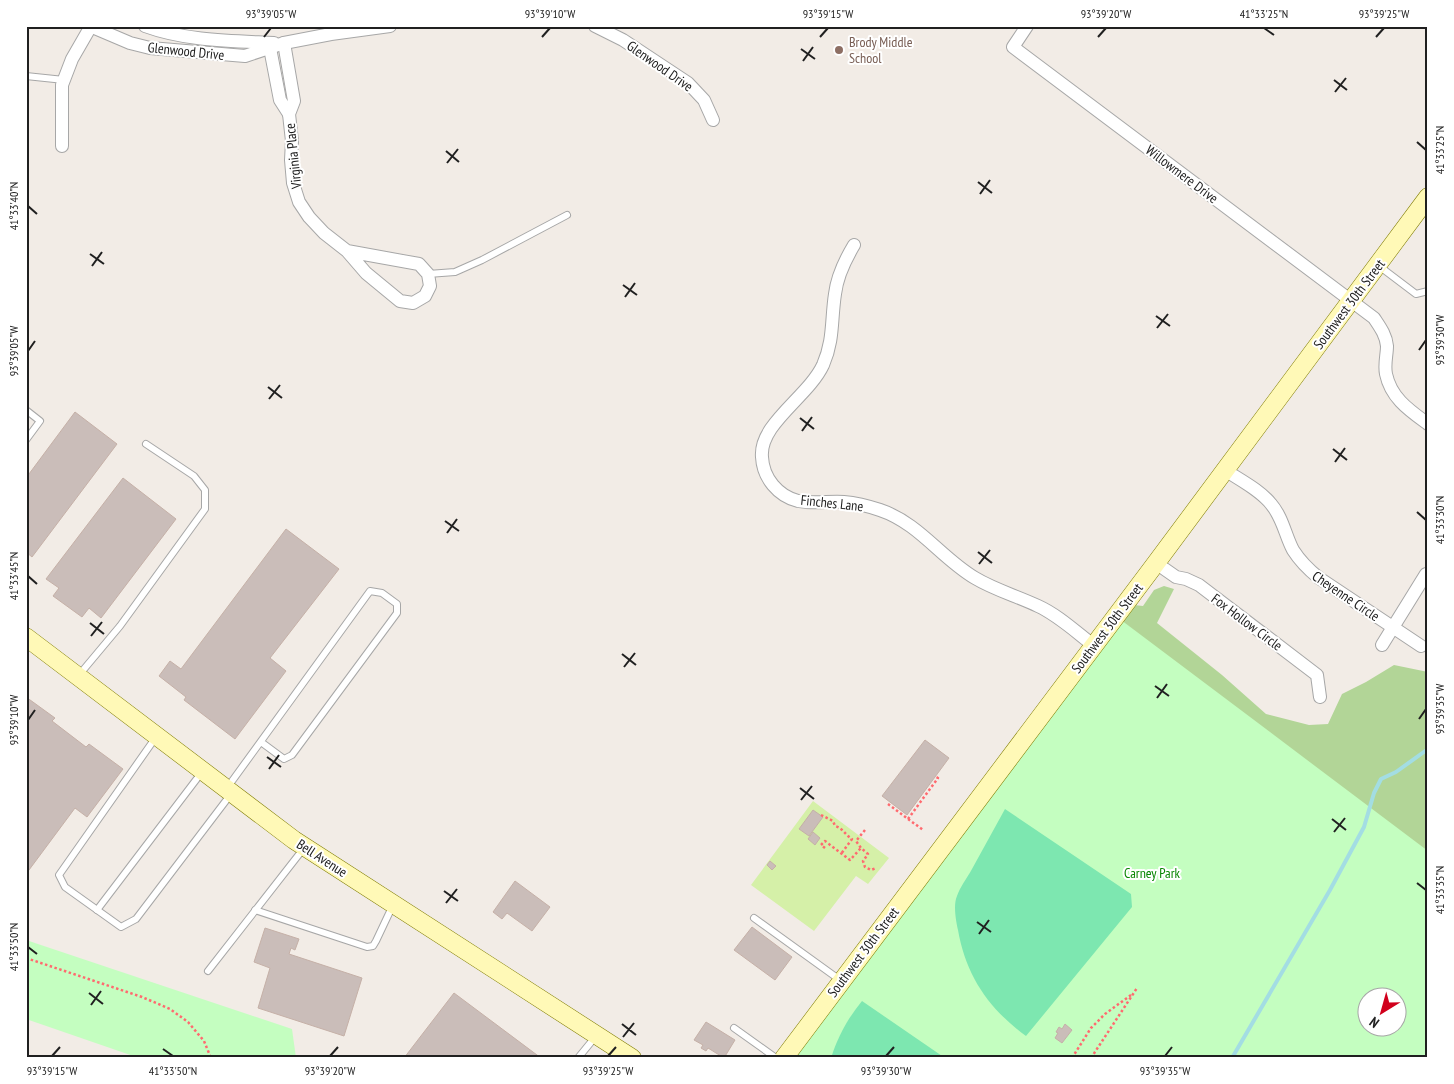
<svg xmlns="http://www.w3.org/2000/svg" width="1454" height="1084" viewBox="0 0 1454 1084" font-family="'PT Sans Narrow',sans-serif">
<style>
.grass{fill:#d5f0a8}
.forest{fill:#b2d597;fill-rule:evenodd}
.park{fill:#c4fec0;fill-rule:evenodd}
.pitch{fill:#7de7b0}
.lines{fill:none;stroke-linecap:round;stroke-linejoin:round}
.stream{stroke:#a3dde3;stroke-width:4}
.building{fill:#cabdb9;stroke:#c5b0a7}
.lane-casing{stroke:#a7a7a7;stroke-width:8}
.street-casing{stroke:#a7a7a7;stroke-width:14}
.secondary-casing{stroke:#7f7b00;stroke-width:19}
.path{stroke:#ff6a6f;stroke-width:2.5;stroke-dasharray:2.5 2.5;stroke-linecap:butt}
.lane{stroke:#fff;stroke-width:6}
.street{stroke:#fff;stroke-width:12}
.secondary{stroke:#fff9b7;stroke-width:18}
.ticks{fill:none;stroke:#202020;stroke-width:2}
.education-dot{fill:#8d6e63;stroke:#fff;stroke-width:2}
.labels{text-anchor:middle;dominant-baseline:central;stroke-width:4;stroke-linejoin:round;paint-order:stroke}
.education-label{font-size:14px;fill:#785e54;stroke:#fff;text-anchor:start}
.street-label{font-size:14px;fill:#202020;stroke:#fff}
.park-label{font-size:14px;fill:#088602;stroke:#fff}
.neatline{fill:none;stroke:#202020;stroke-width:2}
.ticks-label{font-size:12px;text-anchor:middle;fill:#202020}
</style>
<rect width="100%" height="100%" fill="#f2ece6"/>
<path class="grass" d="M 813,801 L 889,858 L 868,884 L 856,876 L 814,931 L 751,885 Z"/>
<path class="forest" d="M 1164,586 L 1174,589 L 1157,623 L 1222,675 L 1266,714 L 1309,725 L 1328,724 L 1342,694 L 1366,682 L 1394,665 L 1428,672 L 1428,1058 L 1203,1058 L 1109,639 L 1134,605 L 1143,606 L 1154,590 ZM 1366,996 L 1396,996 L 1396,1026 L 1366,1026 Z"/>
<g class="park">
<path d="M 1117,617 L 1428,851 L 1428,1058 L 789,1058 ZM 1366,996 L 1396,996 L 1396,1026 L 1366,1026 Z"/>
<path d="M 26,940 L 292,1029 L 296,1058 L 139,1058 L 26,1019 Z"/>
</g>
<g class="pitch">
<path d="M 1005,809 L 1131,894 L 1132,907 L 1026,1036 C 989,1009 966,976 958,930 C 956,921 953,905 957,896 C 960,887 967,878 972,869 C 983,849 994,829 1005,809 Z"/>
<path d="M 862,1001 L 945,1058 L 831,1058 C 838,1036 848,1018 862,1001 Z"/>
</g>
<g class="lines">
<path class="stream" d="M 1232,1058 L 1330,890 L 1364,827 L 1374,793 L 1381,779 L 1396,772 L 1428,749"/>
</g>
<g class="building">
<path d="M 75,412 L 117,444 L 32,557 L 26,552 L 26,478 Z"/>
<path d="M 123,478 L 176,519 L 101,618 L 89,608 L 82,617 L 53,596 L 59,588 L 46,579 Z"/>
<path d="M 286,529 L 339,569 L 270,658 L 286,671 L 235,739 L 184,700 L 186,697 L 159,676 L 170,661 L 181,669 Z"/>
<path d="M 26,697 L 55,718 L 52,721 L 86,747 L 89,744 L 123,769 L 87,817 L 75,808 L 26,874 Z"/>
<path d="M 925,740 L 949,758 L 907,815 L 882,796 Z"/>
<path d="M 813,810 L 823,817 L 809,836 L 799,829 Z"/>
<path d="M 813,832 L 820,838 L 815,845 L 808,839 Z"/>
<path d="M 770,861 L 776,866 L 772,870 L 767,865 Z"/>
<path d="M 515,881 L 550,907 L 532,931 L 507,913 L 502,919 L 493,912 Z"/>
<path d="M 752,927 L 792,957 L 775,980 L 734,950 Z"/>
<path d="M 265,928 L 299,939 L 295,950 L 291,948 L 289,954 L 362,978 L 344,1036 L 258,1008 L 270,968 L 254,962 Z"/>
<path d="M 454,993 L 541,1058 L 404,1058 Z"/>
<path d="M 706,1022 L 735,1040 L 724,1058 L 708,1048 L 706,1051 L 701,1048 L 703,1045 L 694,1040 Z"/>
<path d="M 1065,1024 L 1072,1030 L 1062,1043 L 1055,1038 L 1058,1033 L 1056,1032 L 1059,1027 L 1062,1029 Z"/>
</g>
<g class="lines">
<g class="lane-casing">
<g id="lane">
<path d="M 26,76 L 64,80"/>
<path d="M 1379,266 L 1416,294 L 1428,291"/>
<path d="M 428,274 L 455,272 L 482,260 L 567,215"/>
<path d="M 26,410 L 40,421 L 26,440"/>
<path d="M 79,675 L 120,626 L 205,509 L 205,490 L 194,476 L 146,444"/>
<path d="M 156,737 L 59,875 L 65,887 L 121,927 L 136,919 L 231,794"/>
<path d="M 227,788 L 370,591 L 382,593 L 397,604 L 397,613 L 292,755 L 284,759 L 261,742"/>
<path d="M 97,910 L 202,772"/>
<path d="M 255,910 L 367,947 L 373,946 L 376,941 L 393,905"/>
<path d="M 754,918 L 840,980"/>
<path d="M 208,971 L 304,848"/>
<path d="M 734,1028 L 776,1058"/>
<path d="M 578,1058 L 596,1036"/>
</g>
</g>
<g class="street-casing">
<g id="street">
<path d="M 90,26 L 130,43 L 150,48 L 245,56 L 284,43 L 331,34 L 390,26"/>
<path d="M 145,26 C 186,41 231,41 274,43"/>
<path d="M 595,26 L 623,40 L 688,83 L 704,100 L 713,120"/>
<path d="M 1027,26 L 1013,47 L 1374,318 C 1380,327 1386,335 1387,346 C 1387,355 1384,364 1386,374 C 1391,398 1409,410 1428,424"/>
<path d="M 269,43 L 280,100 L 289,114"/>
<path d="M 284,43 L 294,101 L 289,114 L 292,141 L 291,160 L 293,183 L 299,202 L 309,217 L 324,233 L 347,251 L 366,273 L 400,301 L 413,303 L 425,296 L 430,286 L 428,274 L 419,264 L 347,251"/>
<path d="M 62,146 L 62,85 L 72,59 L 91,26"/>
<path d="M 854,245 C 845,260 837,277 835,294 C 831,320 834,340 823,365 C 808,397 759,424 762,457 C 763,478 778,496 798,501 C 813,504 829,501 844,502 C 856,503 868,506 880,510 C 919,523 941,558 975,578 C 995,590 1017,596 1038,606 C 1058,615 1076,632 1093,645"/>
<path d="M 1225,470 C 1240,480 1260,490 1271,504 C 1283,518 1285,535 1293,550 C 1300,561 1309,570 1319,578 L 1421,646"/>
<path d="M 1156,563 L 1176,577 L 1186,579 L 1199,585 L 1317,675 L 1320,697"/>
<path d="M 1382,645 L 1426,574"/>
</g>
</g>
<g class="secondary-casing">
<g id="secondary">
<path d="M 26,637 L 294,840 L 632,1058"/>
<path d="M 784,1058 L 1156,563 L 1428,197"/>
</g>
</g>
<g class="path">
<path d="M 888,804 L 923,830"/>
<path d="M 821,815 L 833,821 L 835,826 C 843,828 845,835 852,839 L 841,854"/>
<path d="M 908,819 L 938,778 L 936,777"/>
<path d="M 865,830 L 856,841 L 861,848 L 868,854 L 863,861 L 865,867 L 871,870 L 876,868"/>
<path d="M 825,848 L 821,845 L 825,841 L 850,860 L 861,848"/>
<path d="M 26,958 L 142,997 L 170,1009 L 188,1022 L 204,1041 L 211,1058"/>
<path d="M 1072,1058 L 1091,1028 L 1105,1014 L 1131,995"/>
<path d="M 1091,1058 L 1137,988"/>
</g>
<use href="#lane" class="lane"/>
<use href="#street" class="street"/>
<use href="#secondary" class="secondary"/>
</g>
<path class="ticks" d="M 1264,28 L 1274,35M 264,37 L 271,28M 542,37 L 550,28M 820,37 L 828,28M 1098,37 L 1106,28M 1376,37 L 1384,28M 801,49 L 815,59M 803,61 L 813,47M 1334,80 L 1347,90M 1335,92 L 1346,78M 1417,142 L 1426,150M 446,151 L 459,162M 447,163 L 458,149M 978,182 L 992,193M 980,194 L 990,180M 28,206 L 37,214M 90,254 L 104,264M 92,266 L 102,252M 623,285 L 637,295M 625,297 L 635,283M 1156,316 L 1170,326M 1157,328 L 1168,314M 1419,350 L 1426,340M 28,351 L 35,341M 268,387 L 282,398M 269,399 L 280,385M 800,418 L 814,429M 802,431 L 812,417M 1333,449 L 1347,460M 1335,462 L 1345,448M 1417,512 L 1426,520M 445,521 L 459,531M 447,533 L 457,519M 978,552 L 992,563M 979,564 L 990,550M 28,576 L 37,584M 90,623 L 104,634M 91,636 L 102,622M 622,654 L 636,665M 624,667 L 635,653M 1155,686 L 1169,696M 1157,698 L 1167,684M 1419,719 L 1426,709M 28,720 L 35,710M 267,757 L 281,767M 269,769 L 279,755M 800,788 L 814,799M 801,800 L 812,786M 1332,819 L 1346,830M 1334,832 L 1345,818M 1417,883 L 1426,890M 444,891 L 458,901M 446,903 L 457,889M 977,922 L 991,932M 979,934 L 989,920M 28,947 L 37,954M 89,993 L 103,1004M 91,1005 L 101,991M 622,1024 L 636,1035M 623,1037 L 634,1023M 163,1049 L 173,1056M 52,1056 L 60,1047M 330,1056 L 338,1047M 608,1056 L 616,1047M 886,1056 L 894,1047M 1165,1056 L 1172,1047"/>
<circle class="education-dot" cx="839" cy="50" r="5"/>
<g class="labels">
<g class="education-label">
<text x="849" y="42">Brody Middle<tspan x="849" dy="16">School</tspan></text>
</g>
<g class="street-label">
<text transform="translate(186 51) rotate(6)">Glenwood Drive</text>
<text transform="translate(660 66) rotate(35)">Glenwood Drive</text>
<text transform="translate(293 156) rotate(-96)">Virginia Place</text>
<text transform="translate(1182 174) rotate(37)">Willowmere Drive</text>
<text transform="translate(1349 304) rotate(-53)">Southwest 30th Street</text>
<text transform="translate(832 503) rotate(6)">Finches Lane</text>
<text transform="translate(1346 596) rotate(34)">Cheyenne Circle</text>
<text transform="translate(1247 622) rotate(37)">Fox Hollow Circle</text>
<text transform="translate(1107 628) rotate(-53)">Southwest 30th Street</text>
<text transform="translate(322 858) rotate(33)">Bell Avenue</text>
<text transform="translate(863 952) rotate(-53)">Southwest 30th Street</text>
</g>
<g class="park-label">
<text x="1152" y="873">Carney Park</text>
</g>
</g>
<rect width="1454" height="1084" fill="none" stroke="#ffffff" stroke-width="55"/>
<g transform="translate(1382 1012) rotate(217)"><circle r="24" fill="#ffffff" stroke="#a6a6a6"/>
<path d="M0-4L9 19L0 12L-9 19Z" fill="#d1001c"/>
<text y="-8" font-size="14" font-weight="bold" text-anchor="middle" fill="#202020">N</text>
</g>
<rect x="28" y="28" width="1398" height="1028" class="neatline"/>
<g class="ticks-label">
<text x="271" y="18">93°39'05"W</text>
<text x="550" y="18">93°39'10"W</text>
<text x="828" y="18">93°39'15"W</text>
<text x="1106" y="18">93°39'20"W</text>
<text x="1264" y="18">41°33'25"N</text>
<text x="1384" y="18">93°39'25"W</text>
<text transform="translate(1440 150) rotate(-90)" y="4">41°33'25"N</text>
<text transform="translate(14 206) rotate(-90)" y="4">41°33'40"N</text>
<text transform="translate(1440 340) rotate(-90)" y="4">93°39'30"W</text>
<text transform="translate(14 351) rotate(-90)" y="4">93°39'05"W</text>
<text transform="translate(1440 520) rotate(-90)" y="4">41°33'30"N</text>
<text transform="translate(14 576) rotate(-90)" y="4">41°33'45"N</text>
<text transform="translate(1440 709) rotate(-90)" y="4">93°39'35"W</text>
<text transform="translate(14 720) rotate(-90)" y="4">93°39'10"W</text>
<text transform="translate(1440 890) rotate(-90)" y="4">41°33'35"N</text>
<text transform="translate(14 947) rotate(-90)" y="4">41°33'50"N</text>
<text x="52" y="1075">93°39'15"W</text>
<text x="173" y="1075">41°33'50"N</text>
<text x="330" y="1075">93°39'20"W</text>
<text x="608" y="1075">93°39'25"W</text>
<text x="886" y="1075">93°39'30"W</text>
<text x="1165" y="1075">93°39'35"W</text>
</g>
</svg>
